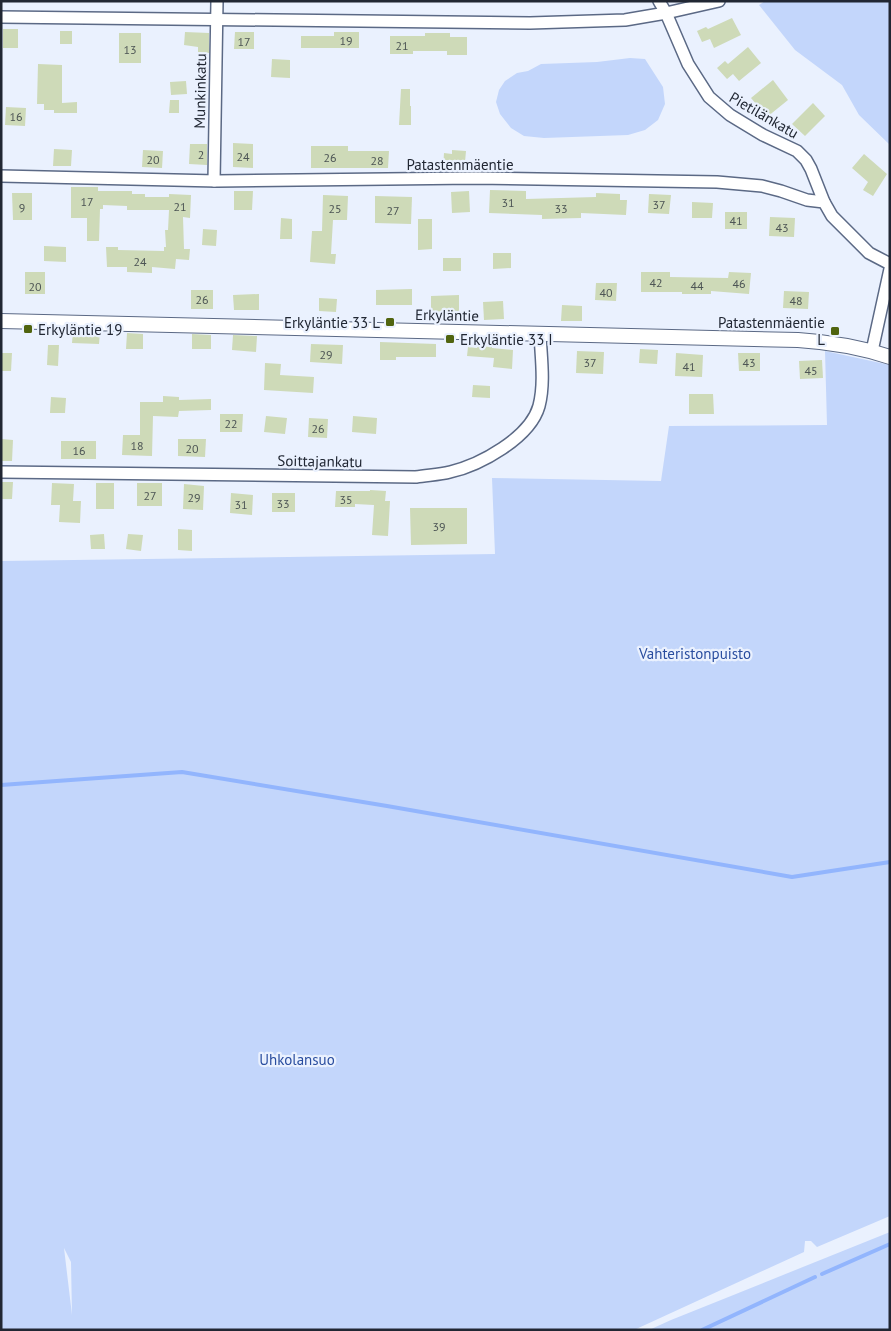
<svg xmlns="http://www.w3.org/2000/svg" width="891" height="1331" viewBox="0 0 891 1331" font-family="'PT Sans',sans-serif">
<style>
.green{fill:#c3d6fb;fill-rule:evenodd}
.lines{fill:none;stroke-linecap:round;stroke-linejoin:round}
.stream{stroke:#92b5fd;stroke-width:4}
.building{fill:#cedab8}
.minor-casing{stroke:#5b6985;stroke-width:14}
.tertiary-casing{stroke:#5b6985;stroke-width:16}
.minor{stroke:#fff;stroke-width:11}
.tertiary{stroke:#fff;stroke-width:14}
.poi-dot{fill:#50640f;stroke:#eaf1fe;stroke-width:2}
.labels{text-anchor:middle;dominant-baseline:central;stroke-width:4.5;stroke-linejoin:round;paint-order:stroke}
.number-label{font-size:12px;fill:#4c5454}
.street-label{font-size:15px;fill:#212733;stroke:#eaf1fe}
.poi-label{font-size:15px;fill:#212733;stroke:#eaf1fe;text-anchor:end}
.park-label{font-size:15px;fill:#294d9f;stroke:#eaf1fe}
</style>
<rect width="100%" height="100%" fill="#eaf1fe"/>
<g class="green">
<path d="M 765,1 L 890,1 L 890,145 L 859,115 L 842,85 L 795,50 L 759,5 Z"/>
<path d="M 630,58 L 645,59 L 663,87 L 665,104 L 658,120 L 645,130 L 628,135 L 544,138 L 524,136 L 511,128 L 500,114 L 496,102 L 499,90 L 505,81 L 517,73 L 528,71 L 541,64 L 597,62 Z"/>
<path d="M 825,351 L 890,365 L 890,1216 L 817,1247 L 811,1241 L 805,1241 L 804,1252 L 634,1330 L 1,1330 L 1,561 L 495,554 L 492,478 L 661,481 L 669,426 L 827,425 ZM 64,1248 L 71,1262 L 72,1315 Z"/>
<path d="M 890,1232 L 890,1330 L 649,1330 L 671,1320 Z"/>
</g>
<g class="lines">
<g class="stream">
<path d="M 1,785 L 182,772 L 387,806 L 792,877 L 890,862"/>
<path d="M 822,1274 L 890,1244"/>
<path d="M 702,1330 L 815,1277"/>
</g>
</g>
<g class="building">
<path d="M 732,18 L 741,35 L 714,48 L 710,39 L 702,42 L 697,31 L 706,27 L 708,29 Z"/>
<rect x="3" y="29" width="15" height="19"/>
<rect x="60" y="31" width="12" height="13"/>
<path d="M 185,32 L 209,33 L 209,53 L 198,52 L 198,47 L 184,45 Z"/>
<path d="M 235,32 L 254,32 L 254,49 L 234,49 Z"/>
<path d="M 334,32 L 359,32 L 359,48 L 301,48 L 301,36 L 334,36 Z"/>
<rect x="119" y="33" width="22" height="30"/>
<path d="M 425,33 L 450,33 L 450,37 L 467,37 L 467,55 L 447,55 L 447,51 L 413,51 L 413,54 L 390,54 L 390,36 L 425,36 Z"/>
<path d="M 748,47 L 761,63 L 739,81 L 733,74 L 727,79 L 717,68 L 725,61 L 728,64 Z"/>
<path d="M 272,59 L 290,60 L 290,78 L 271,77 Z"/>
<path d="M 38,64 L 62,65 L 62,103 L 77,102 L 77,113 L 54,113 L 54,110 L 44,110 L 44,104 L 37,104 Z"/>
<path d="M 773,80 L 788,100 L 767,117 L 751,98 Z"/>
<path d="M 186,81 L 187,94 L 171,95 L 170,82 Z"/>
<path d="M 401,89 L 410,89 L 410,106 L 411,106 L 411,125 L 399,125 Z"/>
<path d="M 170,100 L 179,100 L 179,113 L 169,113 Z"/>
<path d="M 813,103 L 825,116 L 805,136 L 792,124 Z"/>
<path d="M 6,107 L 26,108 L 25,126 L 5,125 Z"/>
<path d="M 233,143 L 253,144 L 253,168 L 233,167 Z"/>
<path d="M 190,144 L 207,144 L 207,165 L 189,164 Z"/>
<path d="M 311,146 L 348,146 L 348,151 L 389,151 L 388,168 L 311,168 Z"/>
<path d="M 54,149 L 72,150 L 71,166 L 53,166 Z"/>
<path d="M 143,150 L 163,151 L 162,168 L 142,167 Z"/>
<path d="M 452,150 L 466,151 L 465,162 L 462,162 L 462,170 L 443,168 L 444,153 L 452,154 Z"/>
<path d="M 864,154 L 887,174 L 873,196 L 863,190 L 868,182 L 852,168 Z"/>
<path d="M 71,187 L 98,187 L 98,191 L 132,191 L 132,194 L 145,194 L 145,197 L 169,197 L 169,194 L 191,195 L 190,218 L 183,217 L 184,249 L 190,249 L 189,260 L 176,259 L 175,269 L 152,267 L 152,273 L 127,272 L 127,267 L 107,267 L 106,247 L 118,247 L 118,250 L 164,251 L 164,247 L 166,247 L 165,230 L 168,230 L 169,210 L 127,210 L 127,206 L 103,205 L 103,209 L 100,209 L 99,241 L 87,241 L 87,218 L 71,218 Z"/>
<path d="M 490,190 L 526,191 L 526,199 L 596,197 L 596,193 L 620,194 L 620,200 L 627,200 L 626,215 L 581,213 L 581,218 L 542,219 L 542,215 L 489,213 Z"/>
<path d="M 234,191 L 253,191 L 252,210 L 234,210 Z"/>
<path d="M 469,191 L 470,212 L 452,213 L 451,192 Z"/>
<path d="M 12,193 L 32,193 L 32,220 L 13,220 Z"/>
<path d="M 649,194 L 671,195 L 669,214 L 648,213 Z"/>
<path d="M 323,195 L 348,196 L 347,220 L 333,220 L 331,254 L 336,254 L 335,264 L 310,262 L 312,231 L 322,231 Z"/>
<path d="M 375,196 L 412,197 L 411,224 L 375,223 Z"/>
<path d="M 692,202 L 713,203 L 712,218 L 692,218 Z"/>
<rect x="725" y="212" width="22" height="17"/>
<path d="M 770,217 L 795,218 L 794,237 L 769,236 Z"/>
<path d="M 281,218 L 292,219 L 292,239 L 280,239 Z"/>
<path d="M 418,219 L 432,219 L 432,249 L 418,250 Z"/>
<path d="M 203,229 L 217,230 L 216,246 L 202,245 Z"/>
<path d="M 44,246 L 66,247 L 66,262 L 44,261 Z"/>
<path d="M 493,253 L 511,253 L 511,268 L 493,269 Z"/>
<rect x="443" y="258" width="18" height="13"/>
<rect x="25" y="272" width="20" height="22"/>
<path d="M 641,272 L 670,272 L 670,277 L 728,278 L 729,272 L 751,273 L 749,294 L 711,291 L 711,294 L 682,294 L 682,292 L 641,292 Z"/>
<path d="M 596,283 L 617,283 L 616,301 L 595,300 Z"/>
<path d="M 412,289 L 412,305 L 376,305 L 376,290 Z"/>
<rect x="191" y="290" width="22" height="19"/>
<path d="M 784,291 L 809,292 L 808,309 L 783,308 Z"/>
<path d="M 259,294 L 259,310 L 234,310 L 233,295 Z"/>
<path d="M 459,295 L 459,315 L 431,316 L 431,296 Z"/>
<path d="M 319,298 L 337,299 L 336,312 L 319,311 Z"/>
<path d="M 503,301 L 504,319 L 484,320 L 483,302 Z"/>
<path d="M 562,305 L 582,306 L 582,321 L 561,321 Z"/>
<path d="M 73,331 L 100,332 L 99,344 L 72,343 Z"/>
<path d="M 127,333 L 143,334 L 143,349 L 126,349 Z"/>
<path d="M 192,334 L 211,335 L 211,349 L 192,349 Z"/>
<path d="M 233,335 L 257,336 L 256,352 L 232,350 Z"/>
<path d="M 380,342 L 436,344 L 436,357 L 396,357 L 396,360 L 380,360 Z"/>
<path d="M 311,344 L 343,345 L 342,364 L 310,362 Z"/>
<path d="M 48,345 L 59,345 L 58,366 L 47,365 Z"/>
<path d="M 478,346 L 492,347 L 492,348 L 513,350 L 512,369 L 493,367 L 494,358 L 467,356 L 468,347 L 477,348 Z"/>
<path d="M 640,349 L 658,350 L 657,364 L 639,363 Z"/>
<path d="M 577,351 L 604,352 L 603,374 L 576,373 Z"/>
<path d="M 1,353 L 12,353 L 11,371 L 1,371 Z"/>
<path d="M 676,353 L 703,355 L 702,377 L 675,376 Z"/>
<path d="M 738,353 L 760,353 L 760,371 L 739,371 Z"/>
<path d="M 822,360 L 823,378 L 800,379 L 799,361 Z"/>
<path d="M 265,363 L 281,364 L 280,375 L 314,377 L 313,393 L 264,390 Z"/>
<path d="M 473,385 L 490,386 L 490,398 L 472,397 Z"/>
<path d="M 689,394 L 713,394 L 714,414 L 689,414 Z"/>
<path d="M 163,396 L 179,397 L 179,400 L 211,399 L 211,410 L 179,411 L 178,417 L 153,416 L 152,456 L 122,455 L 123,435 L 140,435 L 140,402 L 163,402 Z"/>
<path d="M 51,397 L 66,398 L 65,413 L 50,413 Z"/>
<path d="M 220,414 L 243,414 L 242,432 L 220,432 Z"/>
<path d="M 266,416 L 287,418 L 285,434 L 264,432 Z"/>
<path d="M 353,416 L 377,418 L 376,434 L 352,432 Z"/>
<path d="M 309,418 L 328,419 L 327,438 L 308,437 Z"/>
<path d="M 1,439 L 13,440 L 12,461 L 1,461 Z"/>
<path d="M 178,439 L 206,439 L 205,457 L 178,456 Z"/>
<rect x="61" y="441" width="35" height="18"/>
<path d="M 1,482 L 13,482 L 12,499 L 1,499 Z"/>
<path d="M 52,483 L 74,484 L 73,501 L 81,501 L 80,523 L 59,522 L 60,505 L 51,505 Z"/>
<rect x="96" y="483" width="18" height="26"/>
<rect x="137" y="483" width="25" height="23"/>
<path d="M 184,484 L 204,486 L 203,510 L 183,509 Z"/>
<path d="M 370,490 L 386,491 L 385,501 L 390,501 L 388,536 L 372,535 L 374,505 L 355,504 L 355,507 L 335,507 L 336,491 L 370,491 Z"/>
<path d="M 231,493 L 253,495 L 252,515 L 230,513 Z"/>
<rect x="272" y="493" width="23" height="19"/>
<path d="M 410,508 L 467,508 L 467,544 L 411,545 Z"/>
<path d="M 178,529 L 192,530 L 192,551 L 178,550 Z"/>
<path d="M 104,534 L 105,549 L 91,549 L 90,535 Z"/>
<path d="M 128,534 L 143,535 L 141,551 L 126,549 Z"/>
</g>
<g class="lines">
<g class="minor-casing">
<g id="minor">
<path d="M 659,1 L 666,13 L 688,64 L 709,97 L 730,115 L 763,135 L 797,151 L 806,160 L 811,169 L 824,202"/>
<path d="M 1,17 L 530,23 L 625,20 L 666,13 L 719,1"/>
<path d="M 1,176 L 217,181 L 475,178 L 717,182 L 762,186 L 781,191 L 807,200 L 824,202 L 832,216 L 869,253 L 890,264"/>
<path d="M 214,181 L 217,1"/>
<path d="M 872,351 L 890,269"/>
<path d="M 1,472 L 416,477 C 427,475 439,475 450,472 C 480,465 530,438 539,406 C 545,383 541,357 540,334"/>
</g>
</g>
<g class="tertiary-casing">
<path id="tertiary" d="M 1,321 L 798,340 C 829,342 860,347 890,357"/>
</g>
<use href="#minor" class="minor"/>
<use href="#tertiary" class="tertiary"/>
</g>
<g class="poi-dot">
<rect x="385" y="317" width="10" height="10" rx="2.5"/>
<rect x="23" y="324" width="10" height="10" rx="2.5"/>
<rect x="830" y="326" width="10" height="10" rx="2.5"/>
<rect x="445" y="334" width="10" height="10" rx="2.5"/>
</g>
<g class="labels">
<g class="number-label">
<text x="346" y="40">19</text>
<text x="244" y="41">17</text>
<text x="402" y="45">21</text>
<text x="130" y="49">13</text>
<text x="16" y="116">16</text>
<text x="201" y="154">2</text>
<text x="243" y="156">24</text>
<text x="330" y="157">26</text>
<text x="153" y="159">20</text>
<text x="377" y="160">28</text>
<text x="87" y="201">17</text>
<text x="508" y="202">31</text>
<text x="659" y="204">37</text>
<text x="180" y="206">21</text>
<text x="22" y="207">9</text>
<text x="335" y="208">25</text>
<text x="561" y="208">33</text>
<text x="393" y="210">27</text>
<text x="736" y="220">41</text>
<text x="782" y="227">43</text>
<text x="140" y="261">24</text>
<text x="656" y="282">42</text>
<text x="739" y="283">46</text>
<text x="697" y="285">44</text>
<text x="35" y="286">20</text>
<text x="606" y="292">40</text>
<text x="202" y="299">26</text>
<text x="796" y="300">48</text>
<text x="326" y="354">29</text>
<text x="590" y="362">37</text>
<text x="749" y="362">43</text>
<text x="689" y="366">41</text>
<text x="811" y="370">45</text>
<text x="231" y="423">22</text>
<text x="318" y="428">26</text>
<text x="137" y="445">18</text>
<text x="192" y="448">20</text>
<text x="79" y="450">16</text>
<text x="150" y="495">27</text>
<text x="194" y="497">29</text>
<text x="346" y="499">35</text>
<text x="283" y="503">33</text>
<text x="241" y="504">31</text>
<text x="439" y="526">39</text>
</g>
<g class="street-label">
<text transform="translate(200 91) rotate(-89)">Munkinkatu</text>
<text transform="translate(764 115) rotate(30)">Pietilänkatu</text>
<text x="460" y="164">Patastenmäentie</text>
<text transform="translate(447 315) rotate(1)">Erkyläntie</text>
<text transform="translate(320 461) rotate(1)">Soittajankatu</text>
</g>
<g class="poi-label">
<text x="380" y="322">Erkyläntie 33 L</text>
<text x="825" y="322">Patastenmäentie<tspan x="825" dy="17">L</tspan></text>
<text x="38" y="329" text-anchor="start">Erkyläntie 19</text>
<text x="460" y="339" text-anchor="start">Erkyläntie 33 I</text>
</g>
<g class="park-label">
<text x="695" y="653">Vahteristonpuisto</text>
<text x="297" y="1059">Uhkolansuo</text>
</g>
</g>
<rect width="891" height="1331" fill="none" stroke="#212733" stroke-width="5"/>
</svg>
